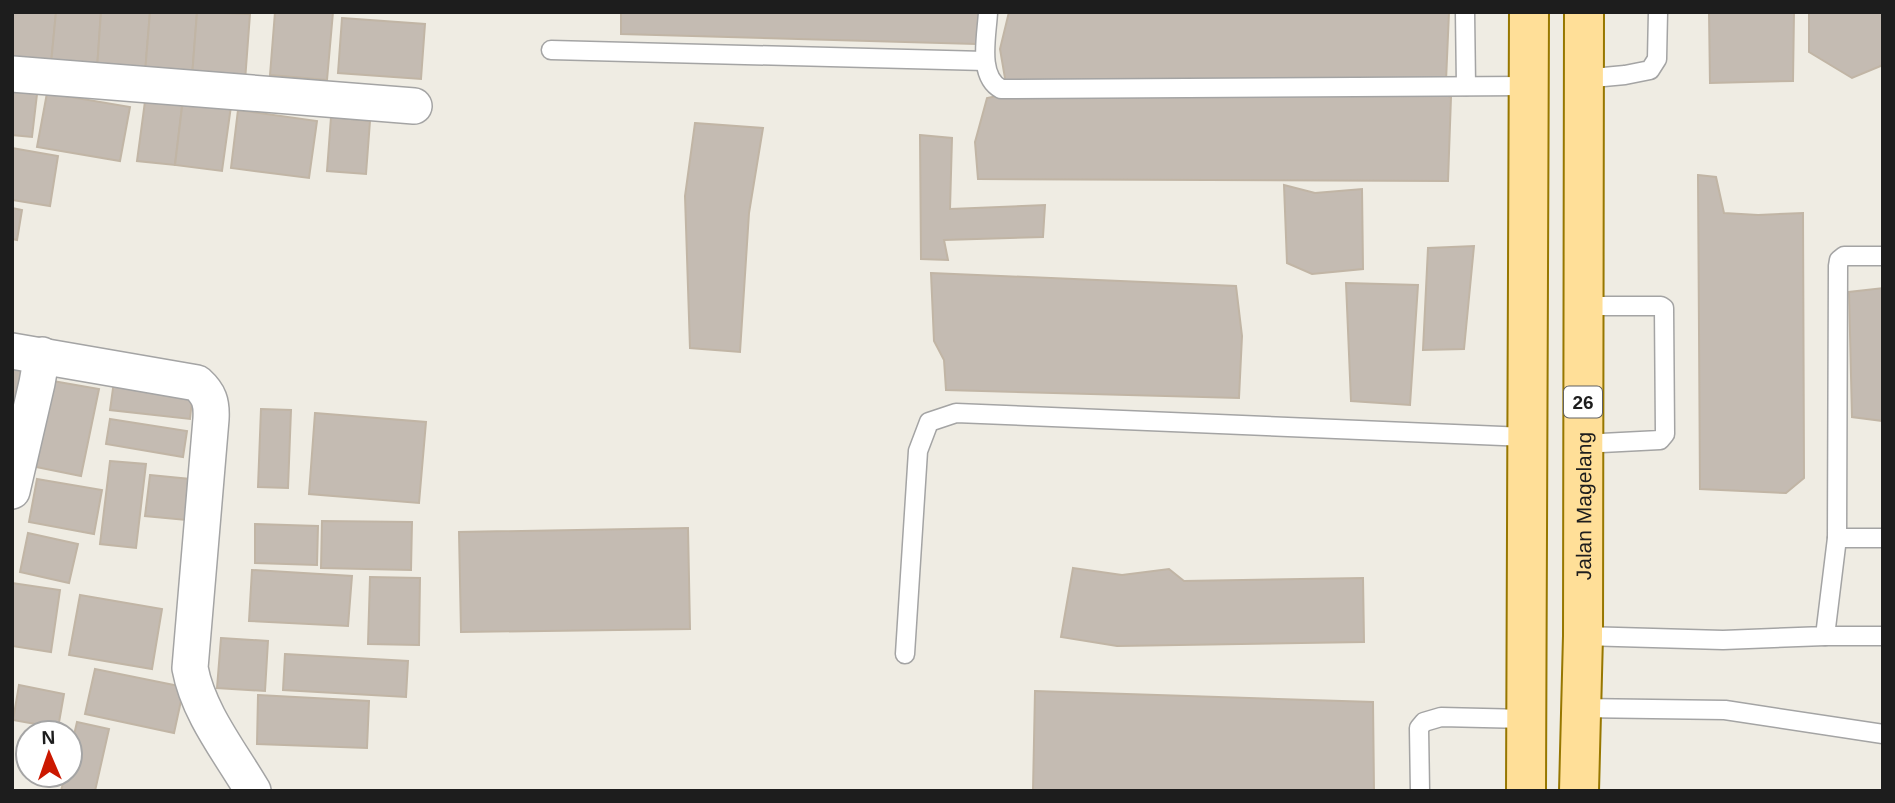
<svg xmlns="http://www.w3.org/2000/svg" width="1895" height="803" viewBox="0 0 1895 803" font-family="Helvetica,sans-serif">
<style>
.building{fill:#c4bbb2;stroke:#c1b5a5;stroke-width:2}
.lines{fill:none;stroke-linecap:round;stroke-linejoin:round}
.lane-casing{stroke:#a4a4a4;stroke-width:21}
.street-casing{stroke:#a4a4a4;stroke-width:38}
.primary-casing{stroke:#977700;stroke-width:42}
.lane{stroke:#fff;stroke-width:18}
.street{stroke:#fff;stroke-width:35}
.primary{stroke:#ffdf98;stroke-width:38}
.labels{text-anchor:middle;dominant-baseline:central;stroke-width:6;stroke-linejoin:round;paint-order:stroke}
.shield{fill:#fff;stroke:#616161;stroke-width:2}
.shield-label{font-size:19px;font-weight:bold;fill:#1d1d1d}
.street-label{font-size:21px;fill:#1d1d1d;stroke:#fff}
</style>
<rect width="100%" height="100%" fill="#efece3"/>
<g class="building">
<path d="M 12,12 L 56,12 L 51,64 L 12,61 Z"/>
<path d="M 56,12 L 101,12 L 97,69 L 51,64 Z"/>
<path d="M 101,12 L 150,12 L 145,73 L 97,69 Z"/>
<path d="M 150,12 L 197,12 L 192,77 L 145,73 Z"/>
<path d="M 197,12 L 250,14 L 245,81 L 192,77 Z"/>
<path d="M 275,12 L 333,12 L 327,80 L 270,75 Z"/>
<path d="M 621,12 L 983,12 L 976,44 L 621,34 Z"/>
<path d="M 1009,12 L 1449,12 L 1446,81 L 1006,84 L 1000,49 Z"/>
<path d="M 1709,12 L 1794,12 L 1793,81 L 1710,83 Z"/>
<path d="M 1809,12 L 1883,12 L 1883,65 L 1852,78 L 1809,52 Z"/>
<path d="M 342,18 L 425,24 L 421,79 L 338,73 Z"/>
<path d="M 12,91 L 37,94 L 32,137 L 12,135 Z"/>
<path d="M 1021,91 L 1435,91 L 1451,97 L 1448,181 L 978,179 L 975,142 L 987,98 Z"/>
<path d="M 47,93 L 130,107 L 120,161 L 37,147 Z"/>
<path d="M 146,94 L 183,99 L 175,165 L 137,161 Z"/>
<path d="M 183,99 L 231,106 L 222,171 L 175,165 Z"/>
<path d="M 238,110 L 317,121 L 309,178 L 231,168 Z"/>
<path d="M 331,117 L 370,121 L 366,174 L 327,171 Z"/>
<path d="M 695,123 L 763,128 L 749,213 L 740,352 L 690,348 L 685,196 Z"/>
<path d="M 920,135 L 952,138 L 950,209 L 1045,205 L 1043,237 L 944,240 L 948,260 L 921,259 Z"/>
<path d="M 12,148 L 58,156 L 50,206 L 12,200 Z"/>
<path d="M 1698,175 L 1716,177 L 1724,213 L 1758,215 L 1803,213 L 1804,478 L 1786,493 L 1700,489 Z"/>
<path d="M 1284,185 L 1315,193 L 1362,189 L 1363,269 L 1312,274 L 1287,263 Z"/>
<path d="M 12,208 L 22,210 L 17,240 L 12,239 Z"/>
<path d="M 1474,246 L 1464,349 L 1423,350 L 1428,248 Z"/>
<path d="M 931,273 L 1236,286 L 1242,336 L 1239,398 L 946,390 L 944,360 L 934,341 Z"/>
<path d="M 1346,283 L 1418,285 L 1410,405 L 1351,401 Z"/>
<path d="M 1883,288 L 1883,421 L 1852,417 L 1849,292 Z"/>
<path d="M 12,362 L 23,364 L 12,419 Z"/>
<path d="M 53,381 L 99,389 L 81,476 L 36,467 Z"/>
<path d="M 114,381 L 193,391 L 190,419 L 110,410 Z"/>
<path d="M 261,409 L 291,410 L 288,488 L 258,487 Z"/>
<path d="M 315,413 L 426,422 L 419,503 L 309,494 Z"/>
<path d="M 110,419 L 187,431 L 183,457 L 106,444 Z"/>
<path d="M 110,461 L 146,464 L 136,548 L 100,544 Z"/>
<path d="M 150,475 L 190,479 L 186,520 L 145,516 Z"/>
<path d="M 37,479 L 102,490 L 94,534 L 29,522 Z"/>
<path d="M 322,521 L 412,522 L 411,570 L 321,568 Z"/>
<path d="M 255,524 L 318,526 L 317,565 L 255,563 Z"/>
<path d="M 688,528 L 690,629 L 461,632 L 459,532 Z"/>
<path d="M 28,533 L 78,544 L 69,583 L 20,572 Z"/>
<path d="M 1073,568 L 1122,575 L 1169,569 L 1184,581 L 1363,578 L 1364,642 L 1117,646 L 1061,637 Z"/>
<path d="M 252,570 L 352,576 L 348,626 L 249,621 Z"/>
<path d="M 370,577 L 420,578 L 419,645 L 368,644 Z"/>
<path d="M 12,583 L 60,590 L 51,652 L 12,646 Z"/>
<path d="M 80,595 L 162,609 L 152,669 L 69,655 Z"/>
<path d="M 221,638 L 268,641 L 265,691 L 217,688 Z"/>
<path d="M 285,654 L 408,661 L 406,697 L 283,690 Z"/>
<path d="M 95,669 L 184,687 L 174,733 L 85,714 Z"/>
<path d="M 19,685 L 64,694 L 58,728 L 13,720 Z"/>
<path d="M 1035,691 L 1373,702 L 1374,791 L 1033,791 Z"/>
<path d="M 258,695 L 369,701 L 367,748 L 257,744 Z"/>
<path d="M 77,722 L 109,729 L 95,791 L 61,791 L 65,775 L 70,775 L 70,752 Z"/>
</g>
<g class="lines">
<g class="lane-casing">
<g id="lane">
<path d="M 988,12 C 987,35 977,76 1001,89 L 1530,86"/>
<path d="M 1465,12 L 1466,86"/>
<path d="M 551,50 L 985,61"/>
<path d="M 1582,79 L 1625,75 L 1650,70 L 1657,59 L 1658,12"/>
<path d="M 1883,256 L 1844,256 L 1839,260 L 1838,266 L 1837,538 L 1883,538"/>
<path d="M 1582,444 L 1660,440 L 1665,434 L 1664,308 L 1661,306 L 1583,306"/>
<path d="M 1583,636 L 1723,640 L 1825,636 L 1837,538"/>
<path d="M 1825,636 L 1883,636"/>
<path d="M 905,654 L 918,451 L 929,422 L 956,413 L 1528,437"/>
<path d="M 1580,708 L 1725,710 L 1883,734"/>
<path d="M 1420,791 L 1419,728 L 1424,722 L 1441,717 L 1527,719"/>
</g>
</g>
<g class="street-casing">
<g id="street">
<path d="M 12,74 L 414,106"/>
<path d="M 12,351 L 197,383 C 209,394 212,402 211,419 L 190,668 C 198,712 230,752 253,791"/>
<path d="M 12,491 L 37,383 L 42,355"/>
</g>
</g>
<g class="primary-casing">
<g id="primary">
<path d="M 1526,791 L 1529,12"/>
<path id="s1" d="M 1579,791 L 1583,636 L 1584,12"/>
</g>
</g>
<use href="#lane" class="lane"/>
<use href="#street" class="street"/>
<use href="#primary" class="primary"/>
</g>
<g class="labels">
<rect class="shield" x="1564" y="386.5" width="38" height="31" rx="5"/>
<g class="shield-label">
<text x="1583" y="402">26</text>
</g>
<g class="street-label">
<text stroke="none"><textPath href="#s1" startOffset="285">Jalan Magelang</textPath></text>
</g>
</g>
<rect width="1895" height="803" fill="none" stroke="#1d1d1d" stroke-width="28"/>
<g transform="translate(49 754) rotate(358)"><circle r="33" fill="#ffffff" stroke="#a5a5a5" stroke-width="2"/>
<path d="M0-5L12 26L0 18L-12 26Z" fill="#cb1800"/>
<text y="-10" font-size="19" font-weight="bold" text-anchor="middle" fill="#1d1d1d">N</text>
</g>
</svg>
